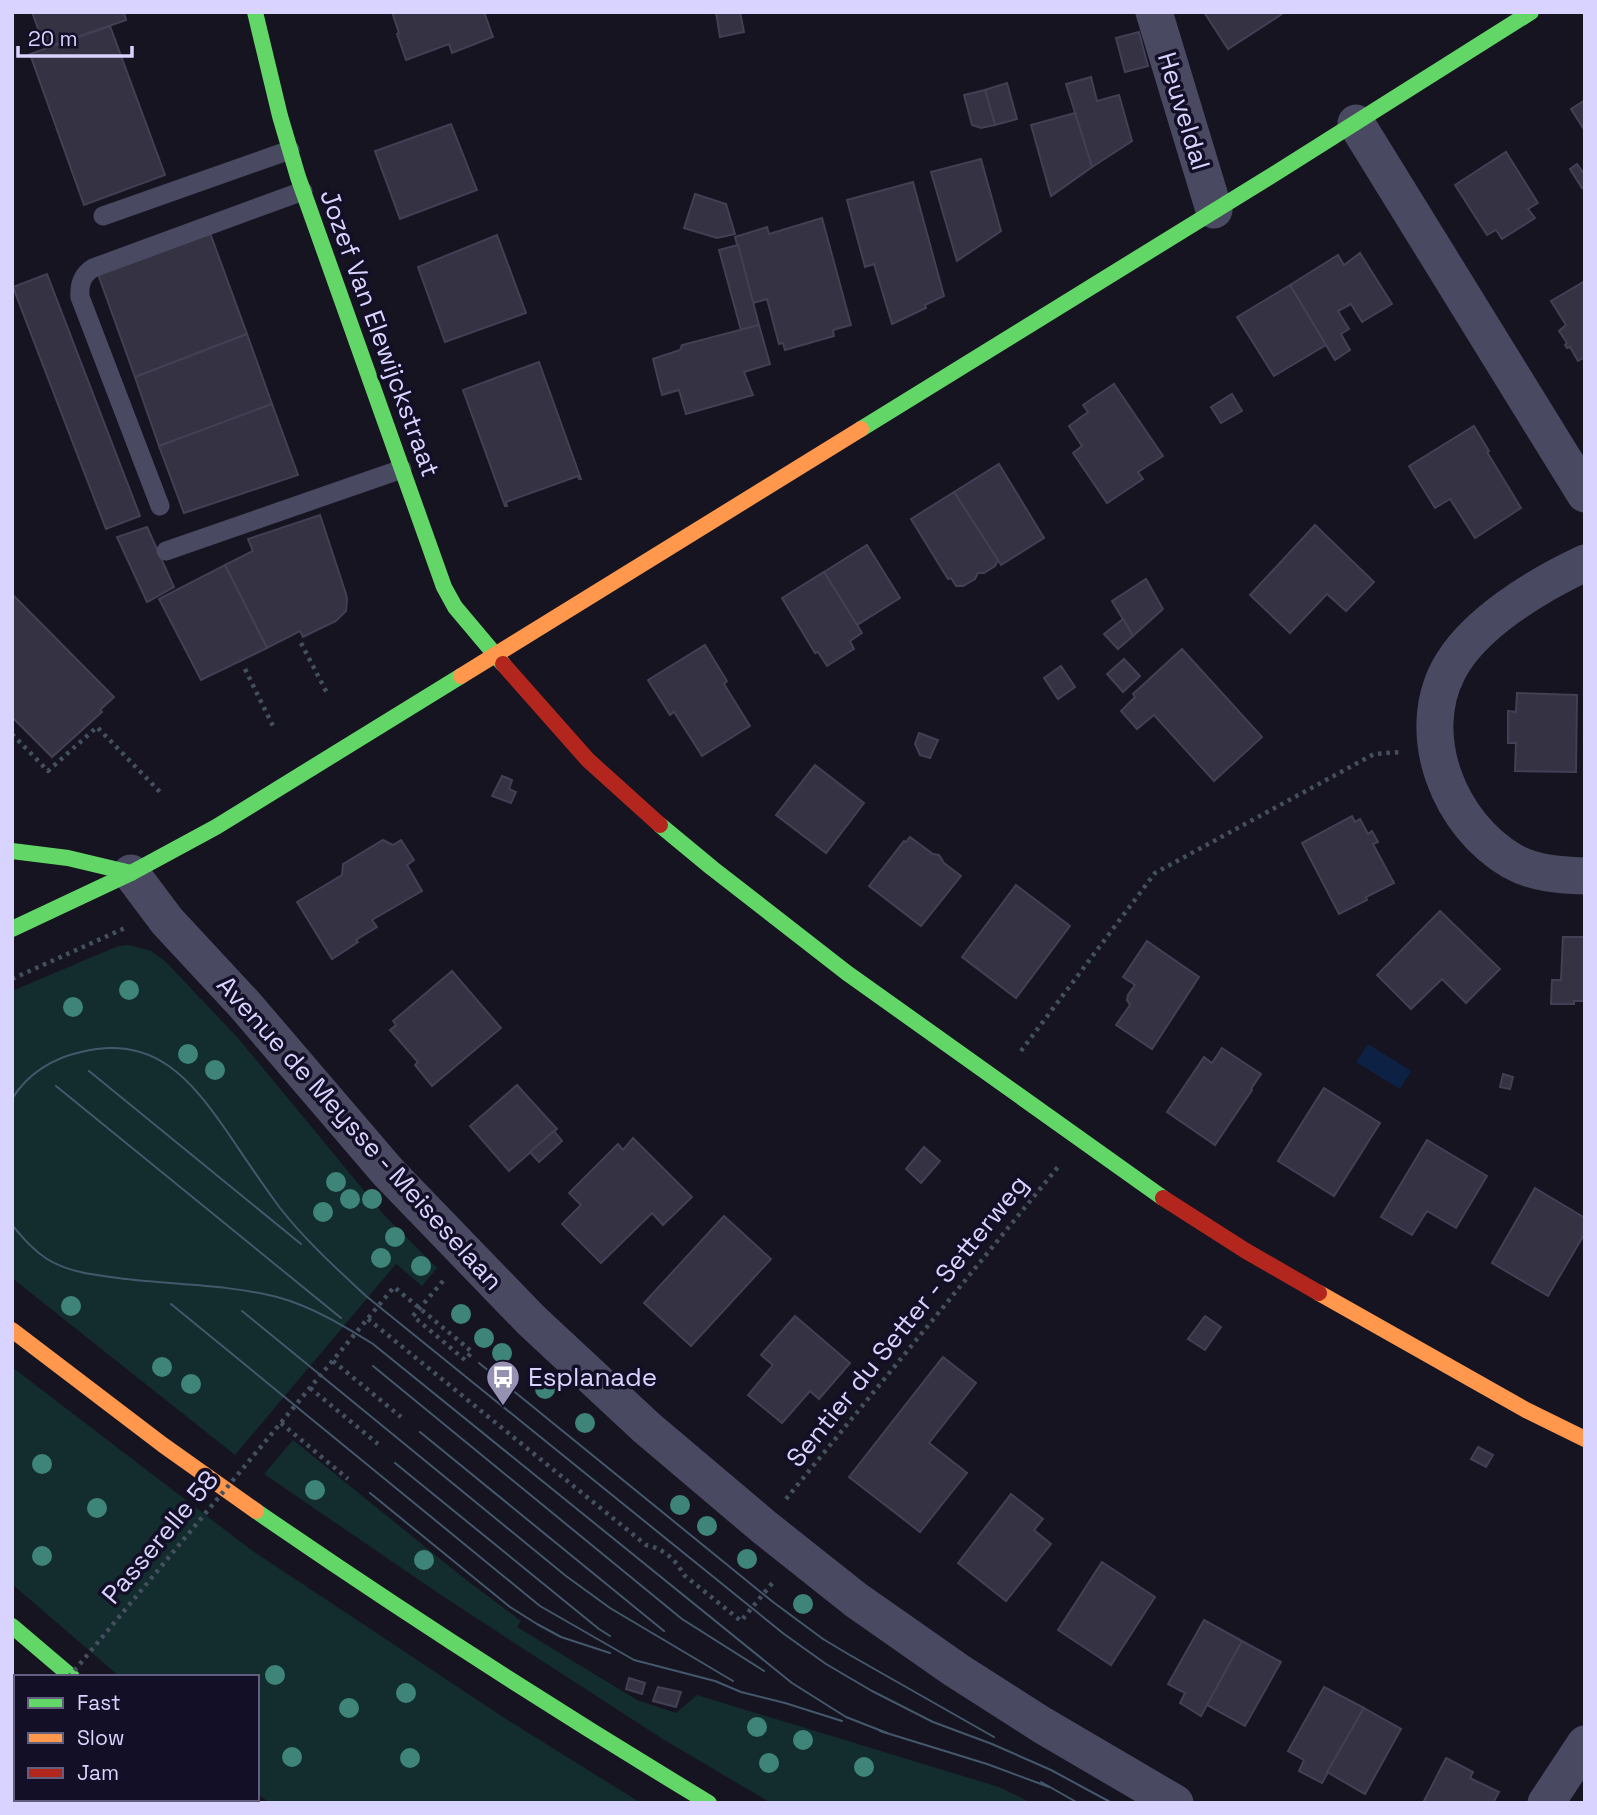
<svg xmlns="http://www.w3.org/2000/svg" width="1597" height="1815" viewBox="0 0 1597 1815" font-family="'Space Grotesk',sans-serif">
<style>
.green{fill:#132c2d}
.water{fill:#0d2144}
.building{fill:#343243;stroke:#433f54;stroke-width:2}
.lines{fill:none;stroke-linecap:round;stroke-linejoin:round}
.path{stroke:#44505f;stroke-width:4.5;stroke-dasharray:3.5 5;stroke-linecap:butt}
.lane{stroke:#4a4962;stroke-width:19}
.street{stroke:#4a4962;stroke-width:37}
.fast{stroke:#63d668;stroke-width:16}
.slow{stroke:#ff974d;stroke-width:16}
.jam{stroke:#b3261e;stroke-width:16}
.tram{stroke:#43596b;stroke-width:2}
.path-bridge{stroke:#44505f;stroke-width:4.5;stroke-dasharray:3.5 5;stroke-linecap:butt}
.tree{fill:#3e8478}
.labels{text-anchor:middle;dominant-baseline:central;stroke-width:7;stroke-linejoin:round;paint-order:stroke}
.street-label{font-size:26px;fill:#d9d4ff;stroke:#130f26}
.poi-label{font-size:26px;fill:#d9d4ff;stroke:#130f26;text-anchor:start}
</style>
<rect width="100%" height="100%" fill="#161421"/>
<g class="green">
<path d="M 129,945 L 151,951 L 166,962 L 238,1038 L 385,1216 L 437,1268 L 422,1286 L 396,1264 L 235,1455 L 12,1278 L 12,991 L 118,946 Z"/>
<path d="M 12,1367 L 250,1549 L 506,1719 L 641,1803 L 269,1803 L 257,1793 L 257,1677 L 120,1677 L 12,1584 Z"/>
<path d="M 293,1440 L 465,1579 L 521,1621 L 517,1627 L 637,1700 L 676,1713 L 697,1695 L 999,1787 L 1032,1803 L 771,1803 L 666,1741 L 542,1661 L 441,1595 L 264,1474 Z"/>
<path d="M 12,1671 L 19,1677 L 16,1677 L 16,1799 L 166,1799 L 171,1803 L 12,1803 Z"/>
</g>
<path class="water" d="M 1368,1044 L 1411,1071 L 1400,1089 L 1356,1062 Z"/>
<g class="building">
<path d="M 32,12 L 124,12 L 126,20 L 45,48 Z"/>
<path d="M 392,12 L 484,12 L 493,37 L 452,53 L 449,44 L 406,60 L 397,34 L 399,33 Z"/>
<path d="M 716,12 L 740,12 L 744,32 L 720,37 Z"/>
<path d="M 1204,12 L 1285,12 L 1228,49 Z"/>
<path d="M 110,26 L 165,175 L 84,205 L 30,54 Z"/>
<path d="M 1139,32 L 1148,66 L 1125,72 L 1116,38 Z"/>
<path d="M 1091,77 L 1097,101 L 1119,95 L 1132,141 L 1092,167 L 1066,84 Z"/>
<path d="M 1007,83 L 1017,119 L 995,125 L 985,90 Z"/>
<path d="M 985,90 L 995,125 L 981,128 L 972,125 L 964,95 Z"/>
<path d="M 1585,100 L 1585,131 L 1571,109 Z"/>
<path d="M 1075,113 L 1092,167 L 1051,196 L 1031,125 Z"/>
<path d="M 451,124 L 477,190 L 400,219 L 375,151 Z"/>
<path d="M 1506,152 L 1538,203 L 1528,209 L 1535,218 L 1502,239 L 1496,230 L 1487,235 L 1455,185 Z"/>
<path d="M 981,159 L 1001,231 L 957,261 L 931,172 Z"/>
<path d="M 1577,164 L 1585,175 L 1585,186 L 1582,188 L 1570,169 Z"/>
<path d="M 913,182 L 944,296 L 925,305 L 926,308 L 892,324 L 874,264 L 865,267 L 847,200 Z"/>
<path d="M 695,194 L 726,204 L 735,234 L 717,238 L 684,228 Z"/>
<path d="M 822,218 L 851,325 L 833,330 L 834,336 L 785,350 L 783,343 L 779,344 L 767,299 L 753,303 L 735,237 L 767,227 L 769,234 Z"/>
<path d="M 210,233 L 247,334 L 135,377 L 98,274 Z"/>
<path d="M 497,235 L 526,313 L 445,342 L 418,267 Z"/>
<path d="M 738,245 L 759,325 L 741,330 L 719,250 Z"/>
<path d="M 1360,253 L 1392,304 L 1362,322 L 1351,304 L 1338,311 L 1349,329 L 1341,334 L 1350,350 L 1335,360 L 1290,285 L 1338,255 L 1344,265 Z"/>
<path d="M 47,274 L 140,516 L 106,529 L 13,287 Z"/>
<path d="M 1585,281 L 1585,357 L 1578,361 L 1570,347 L 1567,348 L 1565,345 L 1567,343 L 1559,331 L 1566,325 L 1551,301 Z"/>
<path d="M 1290,285 L 1326,345 L 1274,376 L 1237,317 Z"/>
<path d="M 759,325 L 770,364 L 744,372 L 753,395 L 686,414 L 679,390 L 662,395 L 653,359 L 680,350 L 682,345 Z"/>
<path d="M 247,334 L 272,404 L 159,446 L 135,377 Z"/>
<path d="M 539,362 L 581,479 L 579,479 L 578,476 L 506,502 L 507,506 L 505,506 L 463,390 Z"/>
<path d="M 1114,384 L 1163,456 L 1138,472 L 1143,479 L 1107,503 L 1073,453 L 1082,446 L 1069,426 L 1088,412 L 1083,405 Z"/>
<path d="M 1232,394 L 1242,411 L 1221,423 L 1211,407 Z"/>
<path d="M 272,404 L 298,475 L 184,513 L 159,446 Z"/>
<path d="M 1474,426 L 1489,451 L 1487,452 L 1521,508 L 1475,538 L 1450,499 L 1435,508 L 1409,466 Z"/>
<path d="M 999,464 L 1044,538 L 1001,565 L 954,492 Z"/>
<path d="M 954,492 L 998,560 L 995,566 L 984,573 L 978,573 L 975,579 L 963,586 L 956,586 L 951,578 L 948,579 L 911,519 Z"/>
<path d="M 320,515 L 346,594 L 347,599 L 346,611 L 336,621 L 303,637 L 300,631 L 267,648 L 225,565 L 253,551 L 248,539 Z"/>
<path d="M 1315,525 L 1374,582 L 1346,611 L 1327,594 L 1290,633 L 1250,595 Z"/>
<path d="M 147,527 L 174,587 L 147,602 L 117,537 Z"/>
<path d="M 867,545 L 900,598 L 857,625 L 824,572 Z"/>
<path d="M 225,565 L 267,648 L 201,680 L 159,599 Z"/>
<path d="M 824,572 L 862,633 L 850,641 L 854,649 L 827,666 L 818,652 L 815,653 L 782,598 Z"/>
<path d="M 1146,579 L 1163,609 L 1133,636 L 1112,601 Z"/>
<path d="M 12,594 L 114,697 L 100,710 L 102,712 L 52,757 L 12,717 Z"/>
<path d="M 1123,619 L 1133,636 L 1118,649 L 1104,634 Z"/>
<path d="M 705,645 L 727,681 L 724,684 L 750,726 L 702,756 L 674,712 L 670,715 L 648,680 Z"/>
<path d="M 1182,649 L 1262,737 L 1214,781 L 1154,715 L 1137,729 L 1121,711 L 1135,697 L 1133,694 Z"/>
<path d="M 1124,659 L 1140,676 L 1123,692 L 1107,674 Z"/>
<path d="M 1061,666 L 1075,687 L 1058,699 L 1044,678 Z"/>
<path d="M 1517,693 L 1577,695 L 1576,772 L 1515,771 L 1516,743 L 1508,743 L 1508,711 L 1516,712 Z"/>
<path d="M 919,733 L 938,740 L 930,758 L 920,755 L 915,744 Z"/>
<path d="M 815,765 L 864,803 L 826,853 L 776,815 Z"/>
<path d="M 502,776 L 512,780 L 509,789 L 516,792 L 511,803 L 492,796 Z"/>
<path d="M 1352,816 L 1355,822 L 1360,819 L 1368,834 L 1372,831 L 1378,842 L 1373,844 L 1394,883 L 1366,897 L 1367,900 L 1339,914 L 1302,843 Z"/>
<path d="M 910,837 L 933,854 L 939,855 L 944,863 L 961,876 L 921,926 L 869,886 L 904,841 L 906,842 Z"/>
<path d="M 383,840 L 393,845 L 401,840 L 414,860 L 407,865 L 422,891 L 372,920 L 377,927 L 356,940 L 358,942 L 332,959 L 297,902 L 342,875 L 343,864 Z"/>
<path d="M 1016,885 L 1070,926 L 1016,998 L 962,957 Z"/>
<path d="M 1440,911 L 1500,969 L 1466,1003 L 1442,979 L 1411,1009 L 1377,975 Z"/>
<path d="M 1563,937 L 1585,937 L 1585,1001 L 1574,1001 L 1574,1004 L 1551,1004 L 1552,980 L 1561,980 Z"/>
<path d="M 1147,941 L 1199,977 L 1152,1049 L 1116,1025 L 1130,1005 L 1127,1000 L 1128,995 L 1135,985 L 1123,977 Z"/>
<path d="M 452,971 L 501,1028 L 432,1086 L 415,1065 L 418,1062 L 390,1030 L 396,1025 L 393,1021 Z"/>
<path d="M 1222,1048 L 1261,1074 L 1251,1089 L 1252,1090 L 1215,1145 L 1167,1112 L 1204,1057 L 1212,1063 Z"/>
<path d="M 1503,1074 L 1513,1077 L 1510,1089 L 1500,1087 Z"/>
<path d="M 517,1085 L 557,1129 L 509,1171 L 470,1126 Z"/>
<path d="M 1324,1088 L 1380,1123 L 1334,1196 L 1278,1161 Z"/>
<path d="M 554,1131 L 562,1141 L 539,1162 L 530,1152 Z"/>
<path d="M 633,1138 L 692,1197 L 663,1225 L 652,1213 L 601,1263 L 562,1224 L 581,1205 L 569,1193 L 618,1144 L 623,1150 Z"/>
<path d="M 1427,1140 L 1487,1176 L 1456,1228 L 1427,1211 L 1412,1235 L 1381,1217 Z"/>
<path d="M 924,1147 L 940,1161 L 921,1183 L 906,1169 Z"/>
<path d="M 1535,1188 L 1585,1218 L 1585,1233 L 1548,1296 L 1492,1263 Z"/>
<path d="M 724,1216 L 771,1259 L 691,1346 L 644,1303 Z"/>
<path d="M 795,1316 L 850,1363 L 819,1399 L 810,1391 L 782,1423 L 748,1395 L 773,1365 L 761,1355 Z"/>
<path d="M 1205,1316 L 1221,1327 L 1205,1350 L 1188,1339 Z"/>
<path d="M 943,1357 L 976,1383 L 929,1443 L 967,1473 L 920,1532 L 849,1477 Z"/>
<path d="M 1478,1447 L 1493,1455 L 1486,1467 L 1471,1459 Z"/>
<path d="M 1011,1494 L 1043,1519 L 1034,1530 L 1051,1544 L 1006,1601 L 958,1563 Z"/>
<path d="M 1102,1562 L 1155,1597 L 1111,1665 L 1058,1630 Z"/>
<path d="M 1204,1620 L 1242,1641 L 1201,1716 L 1180,1703 L 1185,1693 L 1168,1684 Z"/>
<path d="M 1242,1641 L 1281,1662 L 1245,1726 L 1207,1705 Z"/>
<path d="M 629,1678 L 645,1683 L 642,1694 L 626,1689 Z"/>
<path d="M 658,1687 L 681,1692 L 676,1707 L 653,1701 Z"/>
<path d="M 1324,1687 L 1364,1708 L 1322,1783 L 1299,1771 L 1304,1760 L 1288,1751 Z"/>
<path d="M 1364,1708 L 1401,1729 L 1365,1794 L 1327,1772 Z"/>
<path d="M 1446,1758 L 1473,1772 L 1470,1778 L 1499,1792 L 1493,1803 L 1423,1803 Z"/>
</g>
<g class="lines">
<g class="path">
<path d="M 301,643 L 327,693"/>
<path d="M 245,669 L 273,726"/>
<path d="M 12,734 L 48,771 L 97,727 L 162,794"/>
<path d="M 12,979 L 125,928 L 125,926"/>
<path d="M 1021,1051 L 1155,873 L 1374,754 L 1401,752"/>
<path d="M 443,1281 L 413,1316 L 465,1360 L 472,1352 L 464,1345"/>
<path d="M 368,1319 L 646,1545 C 663,1548 676,1560 684,1575 L 741,1621 L 774,1581"/>
<path d="M 333,1361 L 401,1417"/>
<path d="M 310,1388 L 378,1444"/>
<path d="M 281,1423 L 348,1479"/>
<path d="M 786,1499 L 1058,1167"/>
<path d="M 12,1745 L 16,1741"/>
<path d="M 12,1794 L 16,1797"/>
<path d="M 19,1799 L 23,1803"/>
</g>
<g class="lane">
<path d="M 103,216 L 290,150"/>
<path d="M 160,506 L 80,297 C 79,284 82,275 93,268 L 303,191"/>
<path d="M 166,551 L 402,469"/>
</g>
<g class="street">
<path d="M 1154,12 L 1214,210"/>
<path d="M 1356,123 L 1585,494"/>
<path d="M 1585,563 C 1538,585 1472,624 1448,671 C 1414,737 1450,825 1512,861 C 1535,874 1560,875 1585,876"/>
<path d="M 131,873 L 167,921 L 245,1005 L 388,1172 L 531,1320 L 647,1428 L 764,1527 L 856,1600 L 956,1670 L 1042,1725 L 1175,1803"/>
<path d="M 1546,1803 L 1585,1744"/>
</g>
<g class="fast">
<path d="M 255,12 L 280,116 L 298,177 L 444,587 L 455,607 L 503,664"/>
<path d="M 861,429 L 1279,171 L 1531,12"/>
<path d="M 660,825 L 712,868 L 847,973 L 1163,1198"/>
<path d="M 12,851 L 68,858 L 131,873"/>
<path d="M 12,929 L 131,873 L 216,827 L 461,676"/>
<path d="M 256,1511 C 404,1613 555,1710 709,1803"/>
<path d="M 12,1626 L 72,1677"/>
<path d="M 218,1799 L 222,1803"/>
</g>
<g class="slow">
<path d="M 461,676 L 861,429"/>
<path d="M 1319,1293 L 1526,1410 L 1585,1439"/>
<path d="M 12,1330 L 163,1445 L 256,1511"/>
</g>
<g class="jam">
<path d="M 503,664 L 588,760 L 660,825"/>
<path d="M 1163,1198 L 1246,1251 L 1319,1293"/>
</g>
<g class="tram">
<path d="M 89,1071 L 301,1244"/>
<path d="M 56,1086 L 341,1318"/>
<path d="M 12,1099 C 27,1074 53,1058 81,1052 C 154,1034 191,1079 228,1133 C 245,1158 262,1184 280,1208 C 306,1241 336,1268 366,1296 L 784,1634 L 826,1664 L 872,1691 L 933,1722 L 992,1744 L 1051,1770 L 1112,1803"/>
<path d="M 12,1225 C 23,1238 33,1250 47,1259 C 68,1272 94,1275 118,1278 C 171,1285 226,1284 277,1297 C 311,1306 344,1326 373,1344 L 792,1683 L 846,1717 L 887,1733"/>
<path d="M 171,1304 L 540,1606 L 634,1660 L 715,1681 L 741,1692 L 785,1703 L 842,1721"/>
<path d="M 242,1311 L 566,1576 L 610,1608 L 733,1681"/>
<path d="M 479,1363 L 773,1602 L 823,1639 L 848,1654 L 994,1737"/>
<path d="M 373,1366 L 682,1619 L 764,1671"/>
<path d="M 420,1432 L 664,1631"/>
<path d="M 395,1463 L 599,1629 L 610,1636"/>
<path d="M 370,1493 L 510,1607 L 537,1624 L 561,1637 L 610,1653"/>
<path d="M 880,1731 L 987,1764 L 1049,1787"/>
<path d="M 1041,1782 L 1078,1803"/>
</g>
<path class="path-bridge" d="M 69,1677 L 394,1287 L 464,1345"/>
</g>
<g class="tree">
<circle cx="129" cy="990" r="10"/>
<circle cx="73" cy="1007" r="10"/>
<circle cx="188" cy="1054" r="10"/>
<circle cx="215" cy="1070" r="10"/>
<circle cx="336" cy="1182" r="10"/>
<circle cx="350" cy="1199" r="10"/>
<circle cx="372" cy="1199" r="10"/>
<circle cx="323" cy="1212" r="10"/>
<circle cx="395" cy="1237" r="10"/>
<circle cx="381" cy="1258" r="10"/>
<circle cx="421" cy="1266" r="10"/>
<circle cx="71" cy="1306" r="10"/>
<circle cx="461" cy="1314" r="10"/>
<circle cx="484" cy="1338" r="10"/>
<circle cx="502" cy="1353" r="10"/>
<circle cx="162" cy="1367" r="10"/>
<circle cx="191" cy="1384" r="10"/>
<circle cx="545" cy="1389" r="10"/>
<circle cx="585" cy="1423" r="10"/>
<circle cx="42" cy="1464" r="10"/>
<circle cx="315" cy="1490" r="10"/>
<circle cx="680" cy="1505" r="10"/>
<circle cx="97" cy="1508" r="10"/>
<circle cx="707" cy="1526" r="10"/>
<circle cx="42" cy="1556" r="10"/>
<circle cx="747" cy="1559" r="10"/>
<circle cx="424" cy="1560" r="10"/>
<circle cx="803" cy="1604" r="10"/>
<circle cx="275" cy="1675" r="10"/>
<circle cx="406" cy="1693" r="10"/>
<circle cx="349" cy="1708" r="10"/>
<circle cx="757" cy="1727" r="10"/>
<circle cx="803" cy="1740" r="10"/>
<circle cx="292" cy="1757" r="10"/>
<circle cx="410" cy="1758" r="10"/>
<circle cx="769" cy="1763" r="10"/>
<circle cx="864" cy="1767" r="10"/>
</g>
<defs>
<g id="bus-pin" transform="scale(1.75)"><path d="M0 17L-7.5 6A9.5 9.5 0 1 1 7.5 6Z" fill="#9591b1" stroke="#130f26"/><path d="M-5-6H5V4H4V6H2V4H-2V6H-4V4H-5ZM-3.5-4V0h7V-4ZM-3.5 1.2v1.5H-2V1.2ZM2 1.2v1.5H3.5V1.2Z" fill="#fff"/></g>
</defs>
<g fill-rule="evenodd">
<use href="#bus-pin" x="503" y="1377"/>
</g>
<g class="labels">
<g class="street-label">
<text transform="translate(1184 111) rotate(73)">Heuveldal</text>
<text transform="translate(380 333) rotate(70)">Jozef Van Elewijckstraat</text>
<text transform="translate(360 1133) rotate(48)">Avenue de Meysse - Meiseselaan</text>
<text transform="translate(907 1321) rotate(-51)">Sentier du Setter - Setterweg</text>
<text transform="translate(160 1537) rotate(-50)">Passerelle 58</text>
</g>
<g class="poi-label">
<text x="528" y="1377">Esplanade</text>
</g>
</g>
<rect width="1597" height="1815" fill="none" stroke="#d9d4ff" stroke-width="28"/>
<rect x="14" y="1675" width="245" height="126" fill="#130f26" stroke="#625e7d" stroke-width="2"/>
<rect x="28" y="1698" width="35" height="10" fill="#63d668" stroke="#625e7d" stroke-width="2"/>
<text x="77" y="1710" font-size="21" fill="#d9d4ff">Fast</text>
<rect x="28" y="1733" width="35" height="10" fill="#ff974d" stroke="#625e7d" stroke-width="2"/>
<text x="77" y="1745" font-size="21" fill="#d9d4ff">Slow</text>
<rect x="28" y="1768" width="35" height="10" fill="#b3261e" stroke="#625e7d" stroke-width="2"/>
<text x="77" y="1780" font-size="21" fill="#d9d4ff">Jam</text>
<path d="M18 46v10h114v-10" fill="none" stroke="#d9d4ff" stroke-width="3.5"/>
<text x="28" y="46" font-size="21" fill="#d9d4ff" stroke="#130f26" stroke-width="5" paint-order="stroke">20 m</text>
</svg>
